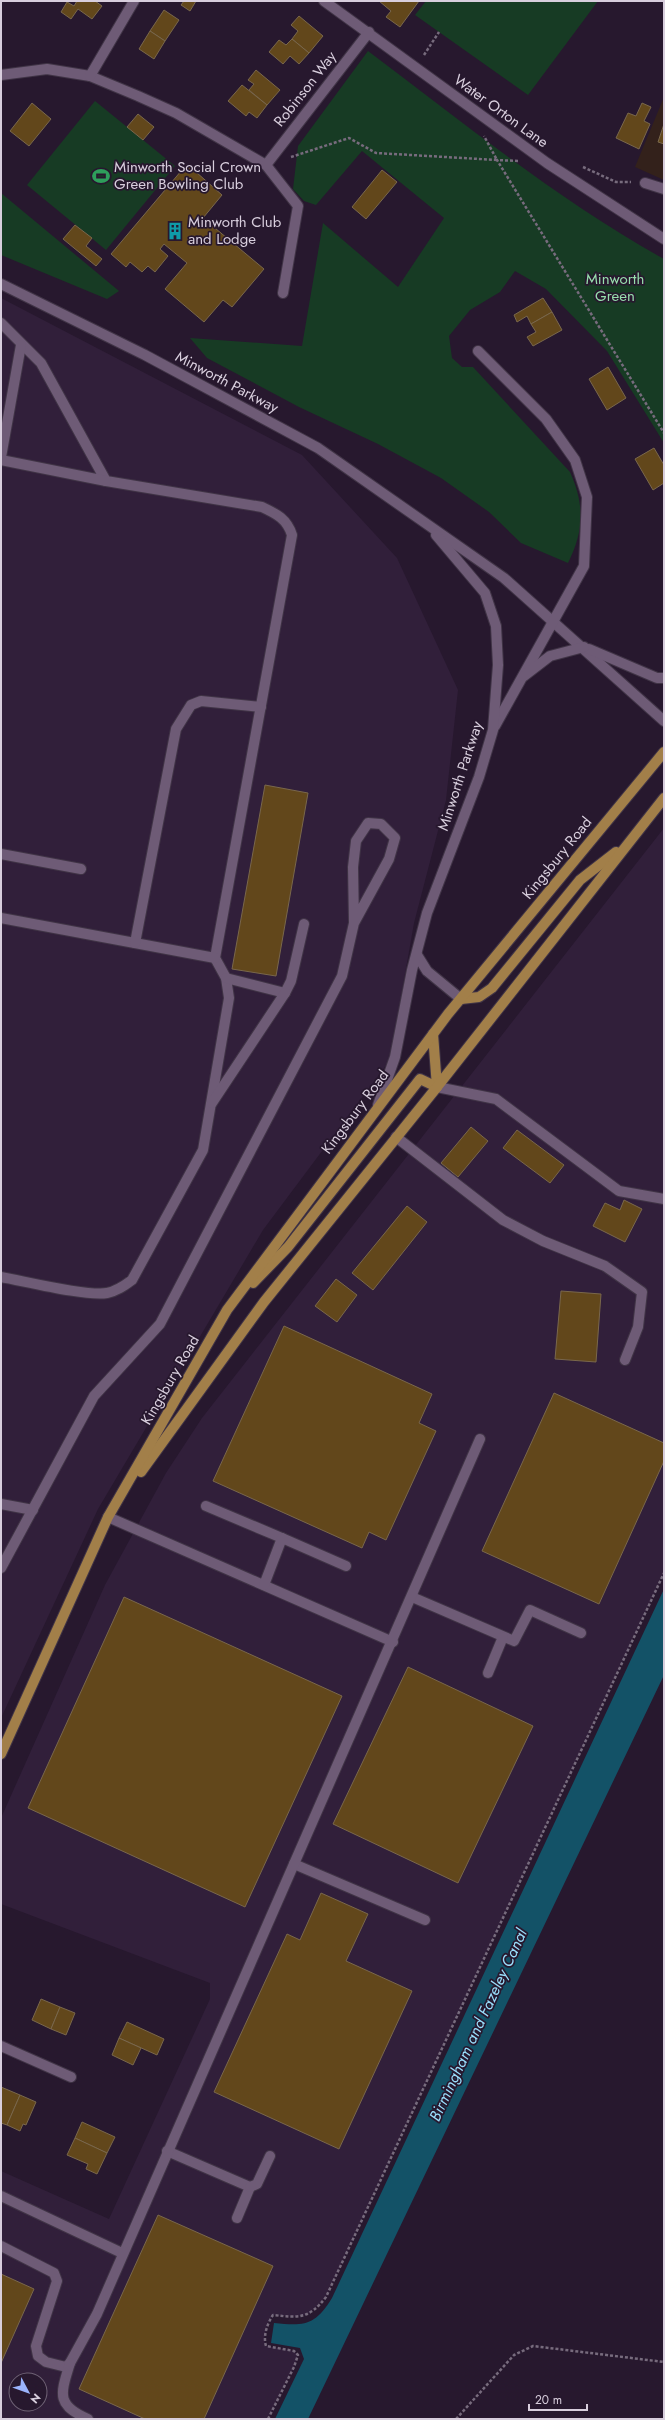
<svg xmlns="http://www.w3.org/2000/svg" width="665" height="2420" viewBox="0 0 665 2420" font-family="Jost,sans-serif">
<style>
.built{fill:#311f3a;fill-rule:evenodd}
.education{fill:#33211b}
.green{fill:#173b24}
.water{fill:#135267}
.building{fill:#62471b;stroke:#79674c}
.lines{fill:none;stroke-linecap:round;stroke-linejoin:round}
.minor-casing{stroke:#403446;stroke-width:12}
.major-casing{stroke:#403446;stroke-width:12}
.path{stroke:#776b7d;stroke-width:2.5;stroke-dasharray:3 2;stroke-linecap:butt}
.minor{stroke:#6e5b76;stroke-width:10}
.major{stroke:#a27f49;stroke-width:10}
.labels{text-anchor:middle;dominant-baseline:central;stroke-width:3.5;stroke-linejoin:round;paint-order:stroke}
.street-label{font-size:15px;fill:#d8cedd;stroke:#27182e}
.poi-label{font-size:15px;fill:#d8cedd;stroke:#27182e;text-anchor:start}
.park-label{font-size:15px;fill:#97dead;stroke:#27182e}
.water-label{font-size:16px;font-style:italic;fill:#99defb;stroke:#27182e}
</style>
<rect width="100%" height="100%" fill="#27182e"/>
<g class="built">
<path d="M 1,298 L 302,455 L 397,558 L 458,690 L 446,800 L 414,923 L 390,1060 L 263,1230 L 98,1509 L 1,1718 Z"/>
<path d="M 664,828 L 664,1573 L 326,2297 L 309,2314 L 294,2317 L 273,2315 L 269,2321 L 264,2339 L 266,2346 L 294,2351 L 298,2355 L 294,2367 L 268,2419 L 1,2419 L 1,2171 L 109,2219 L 210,1999 L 210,1983 L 1,1904 L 1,1818 L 105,1585 L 166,1473 L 202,1418 ZM 16,2380 L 40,2380 L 40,2404 L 16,2404 Z"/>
</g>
<path class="education" d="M 664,97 L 664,180 L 635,167 Z"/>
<g class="green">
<path d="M 426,1 L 598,1 L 528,95 L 415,15 Z"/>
<path d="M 368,51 C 464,123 559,201 664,259 L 664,443 L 607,351 L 546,289 L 515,271 L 500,292 L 470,310 L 449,336 L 452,358 L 462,367 L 473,367 L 570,472 C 585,505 584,531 568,563 L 521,543 L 489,512 L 441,478 L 378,444 L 299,407 L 207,358 L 190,338 L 302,346 L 323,223 L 398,287 L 444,218 L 362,151 L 316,205 L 304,201 L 293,189 L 298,146 Z"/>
<path d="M 95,101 L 175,166 L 106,250 L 27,185 Z"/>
<path d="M 1,193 L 119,291 L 107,299 L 1,255 Z"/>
</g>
<path class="water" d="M 664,1589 L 664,1675 L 308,2419 L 275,2419 L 304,2359 L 300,2348 L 271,2343 L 274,2323 C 304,2326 315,2326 332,2298 Z"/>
<g class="building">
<path d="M 77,1 L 95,1 L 102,6 L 92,19 L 78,9 L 71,19 L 61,12 L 67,2 L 74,6 Z"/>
<path d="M 184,1 L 196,1 L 190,11 L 181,5 Z"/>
<path d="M 379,1 L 419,1 L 400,27 L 386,17 L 391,11 Z"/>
<path d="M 164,10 L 179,20 L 165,41 L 150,31 Z"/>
<path d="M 299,16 L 323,36 L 309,53 L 292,39 L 298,31 L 291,25 Z"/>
<path d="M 150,31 L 165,41 L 154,59 L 139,49 Z"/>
<path d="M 292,39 L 309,53 L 299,64 L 290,56 L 283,64 L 269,52 L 279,40 L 286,45 Z"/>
<path d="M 256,70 L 280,90 L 267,105 L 249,90 L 254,84 L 248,80 Z"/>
<path d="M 242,85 L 267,105 L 257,118 L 249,112 L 246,116 L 228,101 Z"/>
<path d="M 32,103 L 51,119 L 29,146 L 10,131 Z"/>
<path d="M 642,103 L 651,107 L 644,121 L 650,124 L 639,149 L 616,138 L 628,113 L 636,116 Z"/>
<path d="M 138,114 L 154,127 L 143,140 L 127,127 Z"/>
<path d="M 664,124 L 664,144 L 658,142 Z"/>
<path d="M 187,164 L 222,195 L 203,218 L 264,269 L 232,307 L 223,300 L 204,322 L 165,289 L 187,263 L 164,244 L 160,249 L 168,256 L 155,272 L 148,266 L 142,272 L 130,262 L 126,267 L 111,254 Z"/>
<path d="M 382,170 L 397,182 L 366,219 L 352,207 Z"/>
<path d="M 75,225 L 92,238 L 86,246 L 102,259 L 96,266 L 63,239 Z"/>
<path d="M 543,298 L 552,312 L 531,324 L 527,316 L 517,322 L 514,315 Z"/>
<path d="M 552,312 L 562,330 L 533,346 L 527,337 L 536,332 L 531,324 Z"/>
<path d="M 608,367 L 626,398 L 607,410 L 589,379 Z"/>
<path d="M 654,448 L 664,465 L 664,483 L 653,490 L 635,459 Z"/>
<path d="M 265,785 L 308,793 L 276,976 L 232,969 Z"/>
<path d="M 471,1127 L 488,1141 L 458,1177 L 441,1163 Z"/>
<path d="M 517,1130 L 564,1165 L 550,1183 L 503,1148 Z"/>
<path d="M 624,1200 L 642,1209 L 625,1242 L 593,1226 L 605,1203 L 620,1210 Z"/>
<path d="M 407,1206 L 427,1222 L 373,1290 L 352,1273 Z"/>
<path d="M 336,1279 L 357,1295 L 337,1322 L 315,1306 Z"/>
<path d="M 561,1291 L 601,1294 L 596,1362 L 555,1359 Z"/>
<path d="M 284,1326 L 432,1394 L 419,1423 L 436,1431 L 386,1540 L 369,1532 L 362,1548 L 213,1481 Z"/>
<path d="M 554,1393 L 664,1443 L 664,1461 L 599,1604 L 482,1551 Z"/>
<path d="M 124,1597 L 342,1696 L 245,1907 L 28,1808 Z"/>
<path d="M 408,1667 L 533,1726 L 458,1883 L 333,1824 Z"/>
<path d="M 321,1893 L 368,1914 L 346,1961 L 412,1991 L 339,2149 L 214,2092 L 287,1934 L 300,1940 Z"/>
<path d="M 41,1999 L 60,2007 L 51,2029 L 32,2020 Z"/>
<path d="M 60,2007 L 75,2013 L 66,2035 L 51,2029 Z"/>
<path d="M 127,2022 L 164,2039 L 157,2055 L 119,2038 Z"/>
<path d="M 119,2038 L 141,2048 L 133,2065 L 112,2055 Z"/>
<path d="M 1,2087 L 20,2095 L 7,2125 L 1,2123 Z"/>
<path d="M 20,2095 L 36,2102 L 26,2125 L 23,2124 L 20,2131 L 7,2125 Z"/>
<path d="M 82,2122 L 115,2137 L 107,2153 L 75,2138 Z"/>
<path d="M 75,2138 L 107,2153 L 97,2174 L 86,2169 L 88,2164 L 67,2155 Z"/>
<path d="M 158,2215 L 273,2266 L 204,2419 L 145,2419 L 79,2389 Z"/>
<path d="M 1,2274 L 34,2289 L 1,2363 Z"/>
</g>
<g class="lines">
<g class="minor-casing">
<g id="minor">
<path d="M 324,1 L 547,163 L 664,239"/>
<path d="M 1,75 L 47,69 L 90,76 L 138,96 L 176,113 L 266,165 L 298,206 L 283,293"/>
<path d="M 90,76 L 134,1"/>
<path d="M 266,165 L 369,32"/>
<path d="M 645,183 L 664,189"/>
<path d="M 1,284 L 145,355 L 318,448 L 504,578 L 664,721"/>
<path d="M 1,323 L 41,363 L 106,481 L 262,507 C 277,514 287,519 292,535 L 215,958 L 226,978 L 229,998 L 203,1150 L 132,1280 C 124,1286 117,1291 107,1293 C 88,1297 24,1281 1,1277"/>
<path d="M 478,351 L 546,419 L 575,460 L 587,497 L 584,566 L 495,726"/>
<path d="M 1,457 L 21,345"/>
<path d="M 1,460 L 106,481"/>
<path d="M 589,649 L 657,678 L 664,678"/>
<path d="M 524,676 L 550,656 L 584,647"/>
<path d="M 1,854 L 81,869"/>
<path d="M 1,918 L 215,958"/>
<path d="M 135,943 L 176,729 L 191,705 L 201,701 L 261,707"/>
<path d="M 417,955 L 427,971 L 461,999"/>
<path d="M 226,978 L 285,993 L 291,981 L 304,924"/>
<path d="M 437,1087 L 496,1099 L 619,1191 L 664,1199"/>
<path d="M 212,1103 L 285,993"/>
<path d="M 378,1105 L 395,1057 L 412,970 L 427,913 L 479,777 L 493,730 L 498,665 L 496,626 L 485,593 L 436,535"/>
<path d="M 396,1137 L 503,1220 L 543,1241 L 605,1266 L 642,1292 L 638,1327 L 625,1360"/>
<path d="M 1,1504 L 33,1510"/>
<path d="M 206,1506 L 282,1538"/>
<path d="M 108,1517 L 393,1642"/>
<path d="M 1,1568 L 94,1396 L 160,1324 L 342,976 L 354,923 L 353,867 L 356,841 L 368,823 L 381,824 L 395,838 L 389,859 L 354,923"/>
<path d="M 264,1585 L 282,1538 L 346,1566"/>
<path d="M 412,1597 L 514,1641 L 530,1610 L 581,1633"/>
<path d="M 488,1673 L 503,1637"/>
<path d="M 294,1864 L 425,1920"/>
<path d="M 1,2046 L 71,2077"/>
<path d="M 167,2151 L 250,2187 L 237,2218"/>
<path d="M 250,2187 L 257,2184 L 270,2156"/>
<path d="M 1,2196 L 122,2253"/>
<path d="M 1,2246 L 54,2273 L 57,2281 L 36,2346 L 38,2356 L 46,2362 L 66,2367 L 70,2363 L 97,2314 L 480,1439"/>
<path d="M 70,2363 C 61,2393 55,2405 88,2419"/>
</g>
</g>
<g class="major-casing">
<g id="major">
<path d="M 461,999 L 479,997 L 492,988 L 580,880 L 616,852"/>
<path d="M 433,1034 L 437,1087"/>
<path d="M 253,1283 L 288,1247 L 420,1079 L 437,1087"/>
<path d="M 141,1472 L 264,1302 L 437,1087 L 664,798"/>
<path d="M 1,1754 L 108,1517 L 227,1310 L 448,1014 L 664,752"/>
</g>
</g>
<g class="path">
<path d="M 424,55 L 439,32"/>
<path d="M 291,157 L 349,138 L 376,153 L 497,160 L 484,136"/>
<path d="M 518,161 L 497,160 L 664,433"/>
<path d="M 583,167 L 616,182 L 631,182"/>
<path d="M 268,2419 L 294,2367 L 298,2355 L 294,2351 L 266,2346 C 263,2336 267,2324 273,2315 C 299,2318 309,2319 326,2297 L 664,1573"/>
<path d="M 456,2419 L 514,2355 L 533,2346 L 664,2362"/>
</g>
<use href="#minor" class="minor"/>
<use href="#major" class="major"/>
</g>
<defs>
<g id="stadium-bare" transform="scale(1.38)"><path d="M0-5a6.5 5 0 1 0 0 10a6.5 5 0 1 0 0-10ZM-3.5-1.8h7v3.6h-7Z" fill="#2e9e5b" stroke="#27182e" stroke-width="2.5" paint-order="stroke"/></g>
<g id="building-bare" transform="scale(1.38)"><path d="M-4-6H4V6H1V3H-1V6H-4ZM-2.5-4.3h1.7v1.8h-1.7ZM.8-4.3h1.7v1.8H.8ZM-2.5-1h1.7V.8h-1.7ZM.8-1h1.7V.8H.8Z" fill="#0f9aa8" stroke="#27182e" stroke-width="2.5" paint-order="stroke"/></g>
</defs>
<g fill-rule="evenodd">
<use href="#stadium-bare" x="101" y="176"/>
<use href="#building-bare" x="175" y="231"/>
</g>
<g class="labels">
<g class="street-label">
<text transform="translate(305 89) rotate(-52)">Robinson Way</text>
<text transform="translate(501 111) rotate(36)">Water Orton Lane</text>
<text transform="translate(227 382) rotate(28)">Minworth Parkway</text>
<text transform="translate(460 776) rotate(-72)">Minworth Parkway</text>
<text transform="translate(557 858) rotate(-51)">Kingsbury Road</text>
<text transform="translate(355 1112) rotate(-53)">Kingsbury Road</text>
<text transform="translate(170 1380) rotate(-60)">Kingsbury Road</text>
</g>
<g class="poi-label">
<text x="114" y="167">Minworth Social Crown<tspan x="114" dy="17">Green Bowling Club</tspan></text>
<text x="188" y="222">Minworth Club<tspan x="188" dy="17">and Lodge</tspan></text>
</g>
<g class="park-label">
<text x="615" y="279">Minworth<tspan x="615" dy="17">Green</tspan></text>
</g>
<g class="water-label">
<text transform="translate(478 2025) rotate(-65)">Birmingham and Fazeley Canal</text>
</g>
</g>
<rect width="665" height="2420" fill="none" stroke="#d8cedd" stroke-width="4"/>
<g transform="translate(28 2392) rotate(131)"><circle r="19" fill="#27182e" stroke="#6e6174"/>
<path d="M0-3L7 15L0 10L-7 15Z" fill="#9bb4fd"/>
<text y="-6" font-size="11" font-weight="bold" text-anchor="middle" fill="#d8cedd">N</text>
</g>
<path d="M529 2404v6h58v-6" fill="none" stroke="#d8cedd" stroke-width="2"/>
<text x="535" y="2404" font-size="12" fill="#d8cedd" stroke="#27182e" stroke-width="3" paint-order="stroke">20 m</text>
</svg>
